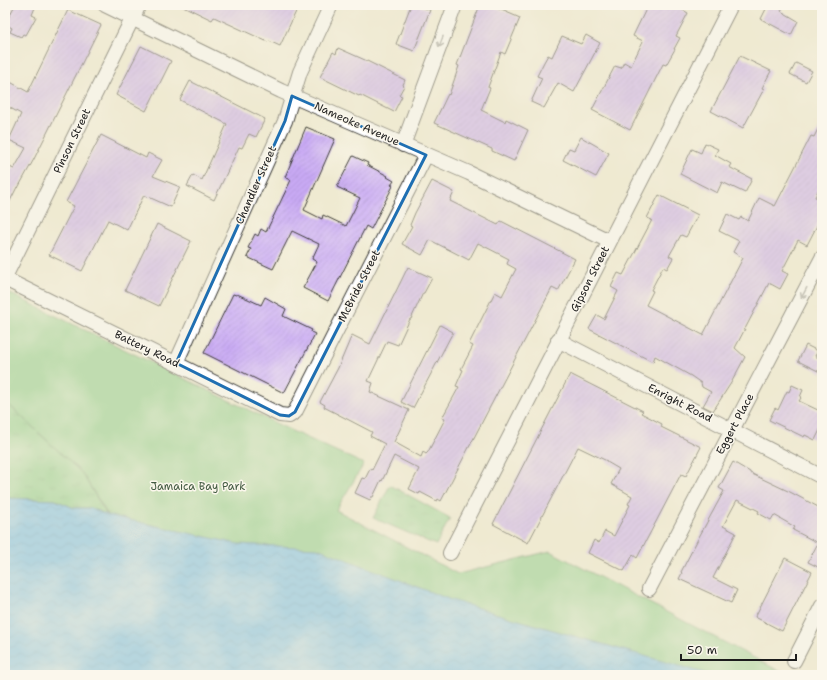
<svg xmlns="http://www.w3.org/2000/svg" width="827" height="680" viewBox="0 0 827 680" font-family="'Shantell Sans',sans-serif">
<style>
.grass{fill:url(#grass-tufts);stroke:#527452}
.park{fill:#88cd87;stroke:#527452}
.water{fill:url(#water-waves);stroke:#486d84}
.building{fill:url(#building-hatch)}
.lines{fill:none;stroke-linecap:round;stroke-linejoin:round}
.minor-casing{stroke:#3c3b37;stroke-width:16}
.minor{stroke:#fff;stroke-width:14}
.oneway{stroke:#999}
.marked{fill:none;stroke:#1f6fb2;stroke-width:3;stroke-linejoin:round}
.labels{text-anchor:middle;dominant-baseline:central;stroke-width:3;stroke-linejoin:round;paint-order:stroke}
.street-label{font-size:11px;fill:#1c1c1c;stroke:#fbf7ec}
.park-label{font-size:11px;fill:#425a41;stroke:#fbf7ec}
</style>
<defs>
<pattern id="grass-tufts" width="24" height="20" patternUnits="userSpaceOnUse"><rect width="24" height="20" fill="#88cd87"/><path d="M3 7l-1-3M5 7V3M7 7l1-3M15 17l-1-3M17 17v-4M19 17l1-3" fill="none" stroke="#75af74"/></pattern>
<pattern id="water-waves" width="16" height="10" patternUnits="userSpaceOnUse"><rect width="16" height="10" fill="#73beed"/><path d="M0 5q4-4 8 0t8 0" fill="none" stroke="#63a3cb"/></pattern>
<pattern id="building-hatch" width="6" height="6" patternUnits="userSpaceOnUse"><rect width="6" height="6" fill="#c9aaf5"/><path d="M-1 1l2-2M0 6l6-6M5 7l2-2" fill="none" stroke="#ac92d1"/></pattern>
</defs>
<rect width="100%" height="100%" fill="#fbf7ec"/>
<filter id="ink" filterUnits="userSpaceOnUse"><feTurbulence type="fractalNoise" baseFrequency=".025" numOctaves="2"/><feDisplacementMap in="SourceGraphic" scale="8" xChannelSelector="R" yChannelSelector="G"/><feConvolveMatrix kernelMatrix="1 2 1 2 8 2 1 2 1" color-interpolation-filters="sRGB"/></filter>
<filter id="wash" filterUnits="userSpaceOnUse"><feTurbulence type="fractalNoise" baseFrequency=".012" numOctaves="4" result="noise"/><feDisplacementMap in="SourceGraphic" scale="16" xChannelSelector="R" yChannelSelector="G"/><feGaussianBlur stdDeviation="0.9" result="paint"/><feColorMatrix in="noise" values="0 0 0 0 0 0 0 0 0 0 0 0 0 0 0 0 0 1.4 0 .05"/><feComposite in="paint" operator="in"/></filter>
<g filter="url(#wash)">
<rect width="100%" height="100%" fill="#efead1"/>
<g class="grass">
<path d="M 5,401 L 82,473 L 107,515 L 91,508 L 74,508 L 55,500 L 5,498 Z"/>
<path d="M 390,485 L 450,518 L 436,545 L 373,518 Z"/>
</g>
<path class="park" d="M 9,293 L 292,431 L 364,464 L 336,510 L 458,574 L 550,551 L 787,675 L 447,675 L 135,559 L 82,473 L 5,401 L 5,301 Z"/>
<path class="water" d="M 5,498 L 55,500 L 74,508 L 91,508 L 107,515 L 238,544 L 317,548 L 451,600 L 518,620 L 711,675 L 5,675 Z"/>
<g id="blocks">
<g class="building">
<path d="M 15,5 L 36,5 L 32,15 L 36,17 L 26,35 L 23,34 L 21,37 L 10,32 L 12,28 L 5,24 Z"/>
<path d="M 181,5 L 299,5 L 280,46 L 269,41 L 268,42 L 214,17 L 212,20 Z"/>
<path d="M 411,5 L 418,5 L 430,10 L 414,51 L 396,44 Z"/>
<path d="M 480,5 L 490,5 L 520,18 L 505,54 L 501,52 L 488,87 L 490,88 L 481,110 L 505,122 L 506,119 L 528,130 L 514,161 L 492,151 L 492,149 L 434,123 L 448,94 L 449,95 L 459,66 L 457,65 Z"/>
<path d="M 648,5 L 674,5 L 688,13 L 676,36 L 680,38 L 674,49 L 675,49 L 666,65 L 663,64 L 630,130 L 592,110 L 615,66 L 621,68 L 624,62 L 631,66 L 643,41 L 633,36 Z"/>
<path d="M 768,5 L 784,5 L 781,11 L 798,21 L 791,35 L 761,19 Z"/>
<path d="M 68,10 L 101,25 L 34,159 L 18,188 L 17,187 L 5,211 L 5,165 L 14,169 L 26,148 L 9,140 L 21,114 L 5,105 L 5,79 L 28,92 Z"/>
<path d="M 586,35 L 600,43 L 574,92 L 558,83 L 544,108 L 531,102 L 542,78 L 537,76 L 544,62 L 548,55 L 552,57 L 562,36 L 581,44 Z"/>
<path d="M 141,46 L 171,61 L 146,111 L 116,95 Z"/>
<path d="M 338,48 L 365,60 L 405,80 L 403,85 L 404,86 L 399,95 L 402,96 L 394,112 L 360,95 L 359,96 L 320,77 L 333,52 L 336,54 Z"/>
<path d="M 740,56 L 771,71 L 762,88 L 764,89 L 743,128 L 711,111 Z"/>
<path d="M 796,63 L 812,71 L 806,82 L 790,74 Z"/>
<path d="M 190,81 L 265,119 L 256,137 L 249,134 L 242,148 L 239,147 L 214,200 L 187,186 L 193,175 L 202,180 L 227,124 L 180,100 Z"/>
<path d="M 822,121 L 822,182 L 815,197 L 822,200 L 822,216 L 807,245 L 798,240 L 782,271 L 788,274 L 780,289 L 769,283 L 735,348 L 745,357 L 731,383 L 713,411 L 703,406 L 711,392 L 702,387 L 701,383 L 691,376 L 655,356 L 653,362 L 589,329 L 597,315 L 604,319 L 618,291 L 611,287 L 618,273 L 623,275 L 652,220 L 647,218 L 659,195 L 698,215 L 686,237 L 681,235 L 669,256 L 673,258 L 667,269 L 663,267 L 651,290 L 653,291 L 646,305 L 703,335 L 743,258 L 733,252 L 739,241 L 719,231 L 727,214 L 739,220 L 741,217 L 748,221 L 759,198 L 775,206 L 811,136 L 814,137 Z"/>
<path d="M 306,127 L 335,139 L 304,210 L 322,219 L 323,215 L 346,226 L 360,198 L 337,187 L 353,156 L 368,163 L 367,165 L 388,176 L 387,177 L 394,181 L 391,185 L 393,186 L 371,229 L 366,226 L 328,301 L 303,288 L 317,262 L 312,259 L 319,244 L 292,231 L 273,269 L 247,257 L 251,249 L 248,248 L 255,234 L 258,236 L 261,229 L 266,232 L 291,180 L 285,177 Z"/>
<path d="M 101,135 L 146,158 L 148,153 L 162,160 L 153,176 L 180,187 L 171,207 L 144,195 L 127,230 L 108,220 L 82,271 L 49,255 L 74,206 L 66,202 Z"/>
<path d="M 581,137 L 609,153 L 596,177 L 563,160 L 569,148 L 574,150 Z"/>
<path d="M 705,143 L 718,149 L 715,155 L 731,164 L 729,167 L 752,179 L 745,193 L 722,182 L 717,193 L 680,174 L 692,149 L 701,153 Z"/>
<path d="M 432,181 L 454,192 L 450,201 L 498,225 L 501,221 L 575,259 L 558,291 L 552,288 L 441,501 L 438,499 L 437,501 L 420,492 L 419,494 L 409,489 L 419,469 L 394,456 L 382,481 L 381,480 L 373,497 L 371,497 L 370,500 L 355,493 L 362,478 L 365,479 L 370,469 L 372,470 L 385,444 L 370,436 L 372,432 L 324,407 L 325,405 L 320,402 L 338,368 L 352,335 L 370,344 L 408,267 L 432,278 L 424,293 L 423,293 L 411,319 L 410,319 L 398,345 L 387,341 L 368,381 L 373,383 L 370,392 L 409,410 L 394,442 L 421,457 L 423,452 L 426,454 L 428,452 L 445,419 L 442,418 L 459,387 L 456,386 L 463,370 L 461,369 L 473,346 L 469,344 L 495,292 L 502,296 L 516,269 L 507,264 L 509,259 L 478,243 L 469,260 L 430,240 L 422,255 L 402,244 L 412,226 L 410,225 L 415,213 Z"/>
<path d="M 157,224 L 191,241 L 159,306 L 125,290 Z"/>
<path d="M 233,294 L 236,295 L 237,294 L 261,305 L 265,297 L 286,309 L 283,316 L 312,330 L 311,332 L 315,334 L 284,393 L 204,353 Z"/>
<path d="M 440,325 L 453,332 L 413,408 L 401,402 Z"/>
<path d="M 806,345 L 818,351 L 815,356 L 822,360 L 822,373 L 798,361 Z"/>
<path d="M 570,374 L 643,411 L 641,413 L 662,424 L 661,427 L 701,447 L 686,476 L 681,474 L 637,558 L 633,555 L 624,571 L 588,553 L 594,540 L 599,543 L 605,531 L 614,536 L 630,505 L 628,504 L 632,496 L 611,484 L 619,469 L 607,462 L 607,461 L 578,447 L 528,543 L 493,524 Z"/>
<path d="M 792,385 L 803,390 L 800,397 L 801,398 L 799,401 L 822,412 L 822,426 L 815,440 L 805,435 L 804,437 L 769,420 L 775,408 L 778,410 L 787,391 L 789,392 Z"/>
<path d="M 733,462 L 750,472 L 750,473 L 790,492 L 822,509 L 822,569 L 808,562 L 818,543 L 793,530 L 795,527 L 774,515 L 771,520 L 758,513 L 759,511 L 737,500 L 723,526 L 736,533 L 713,578 L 737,590 L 731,603 L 679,579 L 682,573 L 681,572 L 699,537 L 724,491 L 719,488 Z"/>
<path d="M 785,558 L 812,572 L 782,631 L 755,617 Z"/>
</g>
</g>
</g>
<g filter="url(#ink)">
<use href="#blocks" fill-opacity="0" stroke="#3c3b37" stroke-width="1"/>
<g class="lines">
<g class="minor-casing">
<g id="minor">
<path d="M 105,5 L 281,91 L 469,173 L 609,241"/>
<path d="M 403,145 L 455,5"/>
<path d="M 5,277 L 139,5"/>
<path d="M 5,279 L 280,415 L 289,416 L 295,412 L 426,155"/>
<path d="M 558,340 L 822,477"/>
<path d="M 176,363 L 285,121 L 300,72 L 331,5"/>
<path d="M 450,553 L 731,5"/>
<path d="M 649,589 L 822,258"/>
<path d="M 794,661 L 822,606"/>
</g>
</g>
<use href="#minor" class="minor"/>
</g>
<defs><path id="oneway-shaft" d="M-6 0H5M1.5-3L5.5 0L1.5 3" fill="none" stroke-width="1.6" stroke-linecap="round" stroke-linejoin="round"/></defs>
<g class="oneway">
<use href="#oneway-shaft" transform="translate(441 42) rotate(110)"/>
<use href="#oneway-shaft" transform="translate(804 293) rotate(118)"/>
</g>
</g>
<path d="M0 0H827V680H0ZM 292,96 L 426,155 L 295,412 L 289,416 L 280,415 L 176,363 L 285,121 Z" fill="#efead1" fill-opacity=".55" fill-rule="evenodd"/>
<path class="marked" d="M 292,96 L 426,155 L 295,412 L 289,416 L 280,415 L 176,363 L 285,121 Z"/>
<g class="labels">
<g class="street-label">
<text transform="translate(357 124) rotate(24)">Nameoke Avenue</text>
<text transform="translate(72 141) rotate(-64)">Pinson Street</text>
<text transform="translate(256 185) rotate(-66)">Chandler Street</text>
<text transform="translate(590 279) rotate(-63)">Gipson Street</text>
<text transform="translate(359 286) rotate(-63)">McBride Street</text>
<text transform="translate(147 349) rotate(26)">Battery Road</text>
<text transform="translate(680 403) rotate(27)">Enright Road</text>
<text transform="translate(735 424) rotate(-62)">Eggert Place</text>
</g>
<g class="park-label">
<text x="198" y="486">Jamaica Bay Park</text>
</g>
</g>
<rect width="827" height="680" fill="none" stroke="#fbf7ec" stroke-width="20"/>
<path d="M681 654v6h115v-6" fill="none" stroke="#1c1c1c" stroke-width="2"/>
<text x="687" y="654" font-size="12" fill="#1c1c1c" stroke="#fbf7ec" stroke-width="3" paint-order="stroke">50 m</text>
</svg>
